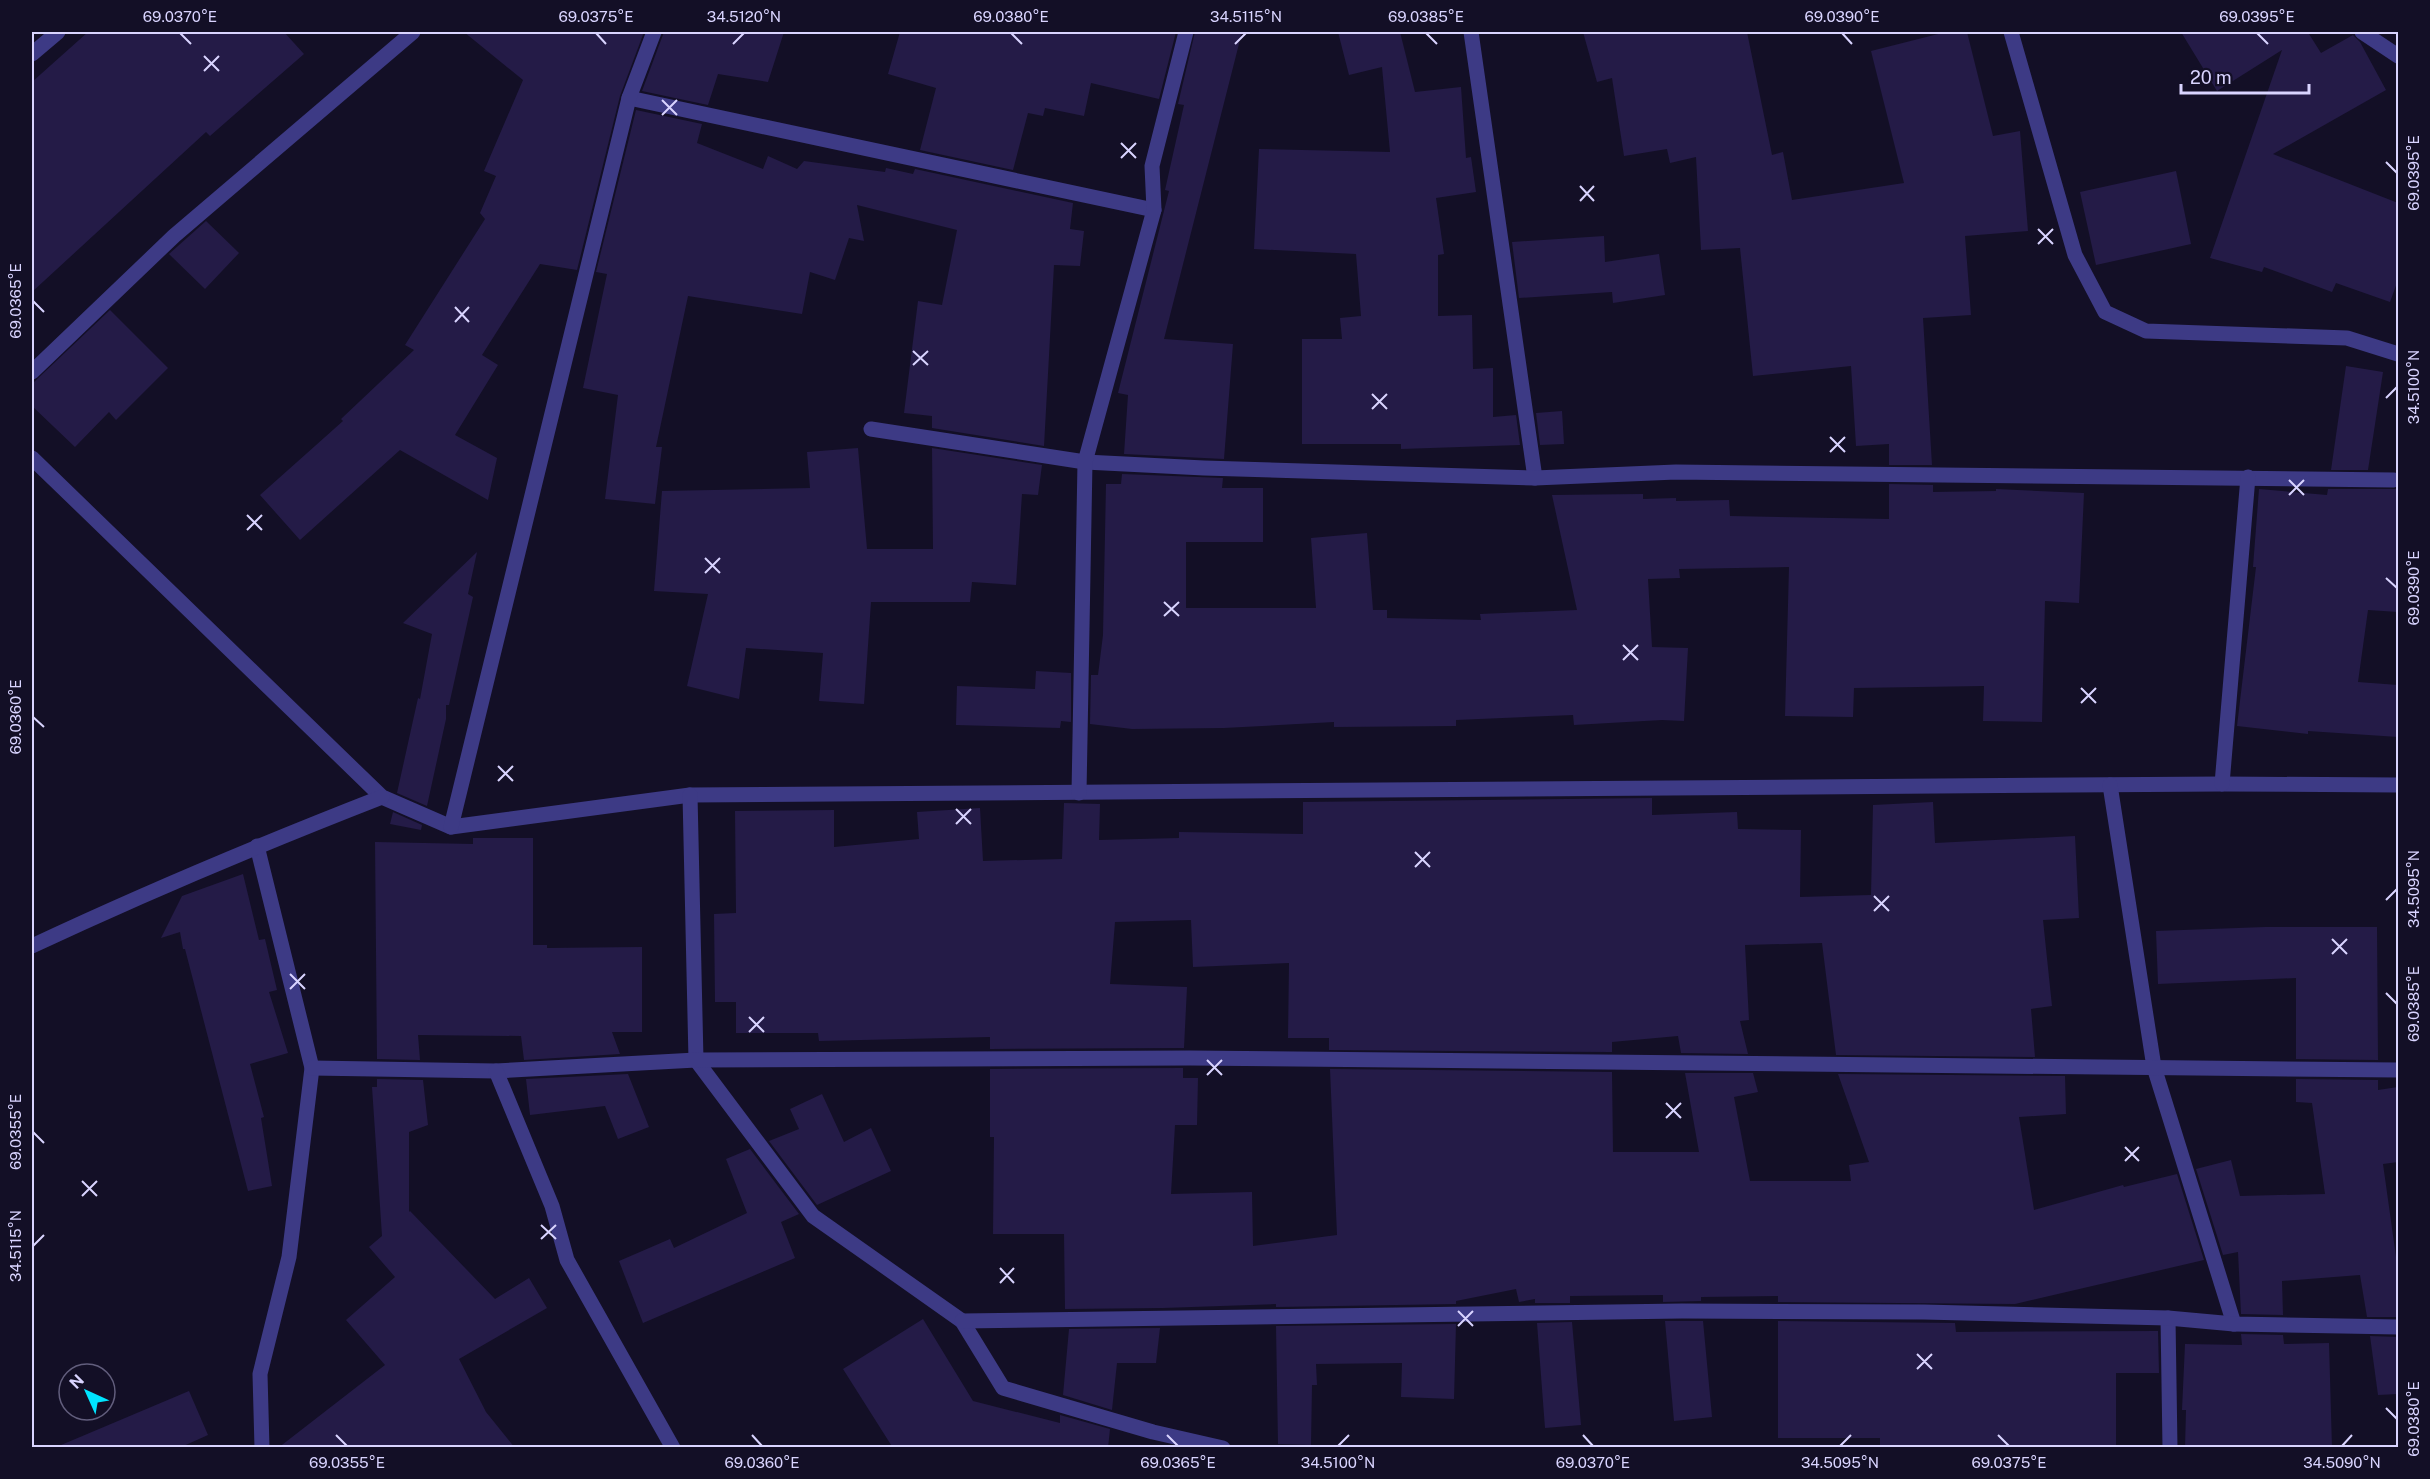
<svg xmlns="http://www.w3.org/2000/svg" width="2430" height="1479" viewBox="0 0 2430 1479" font-family="'Public Sans',sans-serif">
<style>
.building{fill:#241b47}
.lines{fill:none;stroke-linecap:round;stroke-linejoin:round}
.minor{stroke:#3d3a85;stroke-width:15}
.ticks{fill:none;stroke:#d9d4ff;stroke-width:2}
.neatline{fill:none;stroke:#d9d4ff;stroke-width:2}
.ticks-label{font-size:15px;text-anchor:middle;fill:#d9d4ff}
</style>
<rect width="100%" height="100%" fill="#130f26"/>
<g class="building">
<path d="M 88,32 L 284,32 L 304,54 L 210,136 L 206,132 L 32,292 L 32,82 Z"/>
<path d="M 464,32 L 644,32 L 620,96 L 577,270 L 540,264 L 482,355 L 498,365 L 455,435 L 497,458 L 488,500 L 400,450 L 300,540 L 260,495 L 343,421 L 341,419 L 414,350 L 405,345 L 485,219 L 480,213 L 496,176 L 484,171 L 523,80 Z"/>
<path d="M 664,32 L 784,32 L 768,82 L 718,74 L 708,105 L 642,91 Z"/>
<path d="M 900,32 L 1176,32 L 1159,99 L 1091,83 L 1084,116 L 1045,108 L 1043,116 L 1028,113 L 1013,170 L 920,150 L 936,88 L 888,74 Z"/>
<path d="M 1195,32 L 1242,32 L 1164,339 L 1233,344 L 1224,459 L 1124,454 L 1128,395 L 1118,393 L 1169,191 L 1165,190 L 1184,105 L 1178,104 Z"/>
<path d="M 1338,32 L 1400,32 L 1415,92 L 1461,87 L 1466,158 L 1471,157 L 1476,192 L 1436,198 L 1444,254 L 1438,255 L 1438,316 L 1472,315 L 1473,369 L 1493,368 L 1493,417 L 1516,415 L 1520,445 L 1401,449 L 1401,444 L 1302,444 L 1302,339 L 1342,339 L 1340,318 L 1361,316 L 1356,254 L 1254,249 L 1259,149 L 1390,152 L 1382,67 L 1349,75 Z"/>
<path d="M 1583,32 L 1747,32 L 1772,155 L 1783,152 L 1792,200 L 1904,183 L 1871,51 L 1946,32 L 1967,32 L 1993,136 L 2020,131 L 2028,231 L 1965,236 L 1971,315 L 1923,318 L 1932,465 L 1889,465 L 1889,444 L 1856,446 L 1851,366 L 1753,376 L 1740,248 L 1701,250 L 1696,157 L 1670,163 L 1667,149 L 1624,156 L 1612,78 L 1597,82 Z"/>
<path d="M 2181,32 L 2312,32 L 2309,34 L 2321,53 L 2353,35 L 2360,42 L 2386,90 L 2273,154 L 2398,203 L 2398,280 L 2390,302 L 2336,283 L 2332,292 L 2264,267 L 2262,272 L 2210,258 L 2282,50 L 2217,91 Z"/>
<path d="M 636,110 L 702,124 L 697,143 L 763,169 L 768,156 L 797,169 L 804,161 L 885,172 L 886,168 L 913,174 L 915,169 L 1073,203 L 1070,229 L 1084,231 L 1080,266 L 1054,265 L 1044,446 L 932,428 L 932,416 L 904,413 L 918,301 L 942,305 L 957,230 L 857,205 L 864,241 L 849,238 L 835,280 L 810,272 L 802,314 L 688,296 L 656,447 L 662,447 L 655,504 L 605,499 L 618,395 L 583,388 L 607,274 L 596,272 Z"/>
<path d="M 2176,171 L 2191,244 L 2096,265 L 2080,192 Z"/>
<path d="M 206,221 L 239,253 L 205,289 L 169,254 Z"/>
<path d="M 1604,236 L 1605,262 L 1659,254 L 1665,295 L 1613,303 L 1612,292 L 1519,298 L 1512,242 Z"/>
<path d="M 110,310 L 168,368 L 116,420 L 109,412 L 75,447 L 32,406 L 32,384 Z"/>
<path d="M 2346,366 L 2383,372 L 2368,470 L 2331,470 Z"/>
<path d="M 1562,411 L 1564,444 L 1540,445 L 1536,413 Z"/>
<path d="M 858,448 L 867,549 L 933,549 L 932,448 L 1042,465 L 1038,495 L 1022,494 L 1016,585 L 972,582 L 970,602 L 871,602 L 864,704 L 819,701 L 823,653 L 746,648 L 739,699 L 687,686 L 708,594 L 654,591 L 662,491 L 810,488 L 807,452 Z"/>
<path d="M 1122,474 L 1223,478 L 1222,488 L 1263,488 L 1263,542 L 1186,542 L 1186,608 L 1316,608 L 1311,538 L 1367,533 L 1373,610 L 1387,610 L 1387,618 L 1481,620 L 1480,614 L 1577,610 L 1552,495 L 1643,494 L 1643,499 L 1676,498 L 1676,501 L 1729,500 L 1730,516 L 1889,519 L 1889,484 L 1933,485 L 1933,492 L 1996,491 L 1996,489 L 2084,493 L 2079,603 L 2045,601 L 2042,722 L 1983,721 L 1984,686 L 1854,688 L 1853,717 L 1785,716 L 1789,567 L 1679,569 L 1680,578 L 1648,579 L 1652,647 L 1688,648 L 1684,721 L 1662,720 L 1574,725 L 1573,715 L 1456,720 L 1456,726 L 1334,727 L 1334,722 L 1224,728 L 1132,729 L 1090,724 L 1091,675 L 1098,675 L 1103,635 L 1106,484 L 1121,484 Z"/>
<path d="M 2259,489 L 2327,495 L 2328,489 L 2398,489 L 2398,612 L 2368,610 L 2358,682 L 2398,685 L 2398,737 L 2308,731 L 2308,734 L 2237,726 L 2256,567 L 2253,567 Z"/>
<path d="M 477,552 L 468,594 L 473,597 L 449,705 L 446,705 L 446,719 L 427,806 L 397,793 L 418,698 L 420,699 L 432,634 L 403,623 Z"/>
<path d="M 1036,671 L 1071,673 L 1071,722 L 1061,721 L 1060,728 L 956,725 L 957,686 L 1035,689 Z"/>
<path d="M 1652,798 L 1652,815 L 1737,812 L 1738,829 L 1801,830 L 1800,897 L 1871,895 L 1873,805 L 1933,802 L 1935,843 L 2075,836 L 2079,918 L 2043,920 L 2052,1006 L 2031,1009 L 2035,1057 L 1836,1055 L 1822,943 L 1745,945 L 1749,1020 L 1740,1021 L 1748,1054 L 1681,1053 L 1678,1036 L 1612,1042 L 1612,1052 L 1329,1050 L 1329,1038 L 1288,1038 L 1289,963 L 1193,967 L 1191,920 L 1115,922 L 1110,984 L 1187,987 L 1184,1048 L 990,1049 L 990,1037 L 819,1041 L 818,1033 L 736,1033 L 736,1002 L 715,1002 L 714,914 L 736,913 L 735,811 L 834,810 L 834,847 L 919,839 L 917,812 L 980,808 L 983,861 L 1062,859 L 1064,803 L 1100,804 L 1099,840 L 1179,838 L 1179,832 L 1303,834 L 1303,802 Z"/>
<path d="M 393,812 L 422,825 L 421,830 L 390,824 Z"/>
<path d="M 473,838 L 533,838 L 533,945 L 547,945 L 547,948 L 642,947 L 642,1032 L 612,1032 L 620,1054 L 524,1060 L 521,1036 L 418,1035 L 420,1060 L 377,1059 L 375,842 L 473,844 Z"/>
<path d="M 243,874 L 259,940 L 265,939 L 277,990 L 269,992 L 288,1053 L 250,1064 L 264,1117 L 261,1118 L 272,1186 L 248,1191 L 185,949 L 183,949 L 180,932 L 161,938 L 182,896 Z"/>
<path d="M 2265,927 L 2377,927 L 2378,1060 L 2296,1059 L 2296,978 L 2158,984 L 2156,931 Z"/>
<path d="M 1183,1068 L 1183,1078 L 1198,1078 L 1197,1125 L 1175,1125 L 1171,1194 L 1252,1192 L 1253,1246 L 1337,1235 L 1330,1069 L 1612,1072 L 1613,1152 L 1699,1152 L 1685,1073 L 1753,1073 L 1758,1092 L 1734,1097 L 1750,1181 L 1851,1181 L 1849,1165 L 1869,1162 L 1838,1074 L 2065,1076 L 2066,1114 L 2019,1117 L 2034,1210 L 2123,1185 L 2124,1187 L 2177,1174 L 2204,1260 L 2015,1304 L 1778,1302 L 1778,1296 L 1701,1297 L 1701,1301 L 1663,1302 L 1663,1295 L 1570,1296 L 1570,1303 L 1535,1303 L 1535,1299 L 1519,1302 L 1516,1289 L 1456,1301 L 1456,1304 L 1276,1307 L 1276,1304 L 1163,1308 L 1065,1309 L 1064,1234 L 993,1234 L 994,1137 L 990,1137 L 990,1069 Z"/>
<path d="M 628,1074 L 649,1127 L 618,1139 L 605,1106 L 530,1115 L 526,1079 Z"/>
<path d="M 377,1079 L 423,1080 L 428,1125 L 409,1132 L 409,1212 L 410,1211 L 495,1299 L 529,1278 L 547,1308 L 459,1359 L 486,1412 L 515,1448 L 278,1448 L 385,1365 L 346,1320 L 395,1277 L 369,1247 L 382,1236 L 372,1087 L 377,1087 Z"/>
<path d="M 2296,1079 L 2378,1080 L 2378,1090 L 2398,1087 L 2398,1162 L 2383,1164 L 2398,1271 L 2398,1317 L 2367,1317 L 2360,1275 L 2282,1281 L 2283,1315 L 2241,1314 L 2238,1252 L 2223,1255 L 2196,1169 L 2231,1160 L 2240,1196 L 2325,1194 L 2312,1103 L 2296,1102 Z"/>
<path d="M 822,1094 L 844,1142 L 871,1128 L 891,1171 L 817,1205 L 769,1141 L 799,1129 L 790,1109 Z"/>
<path d="M 750,1149 L 799,1214 L 781,1222 L 795,1258 L 643,1323 L 619,1261 L 670,1239 L 674,1248 L 747,1213 L 726,1159 Z"/>
<path d="M 923,1319 L 973,1401 L 1060,1423 L 1060,1415 L 1110,1429 L 1108,1448 L 893,1448 L 843,1369 Z"/>
<path d="M 1665,1321 L 1703,1321 L 1712,1417 L 1674,1421 Z"/>
<path d="M 1778,1321 L 1955,1323 L 1956,1332 L 2158,1331 L 2159,1373 L 2116,1373 L 2116,1448 L 1880,1447 L 1880,1438 L 1778,1438 Z"/>
<path d="M 1572,1322 L 1581,1425 L 1545,1428 L 1537,1323 Z"/>
<path d="M 1456,1324 L 1454,1399 L 1401,1397 L 1402,1363 L 1316,1364 L 1317,1385 L 1312,1385 L 1311,1445 L 1278,1444 L 1276,1326 Z"/>
<path d="M 1160,1328 L 1156,1363 L 1117,1363 L 1112,1410 L 1063,1395 L 1069,1329 Z"/>
<path d="M 2241,1334 L 2283,1335 L 2284,1344 L 2329,1343 L 2332,1448 L 2185,1448 L 2186,1410 L 2182,1410 L 2185,1344 L 2242,1345 Z"/>
<path d="M 2370,1336 L 2398,1337 L 2398,1394 L 2378,1395 Z"/>
<path d="M 189,1391 L 208,1435 L 179,1448 L 54,1448 Z"/>
</g>
<g class="lines">
<g class="minor">
<path d="M 1471,32 L 1535,478"/>
<path d="M 2011,32 L 2075,255 L 2105,312 L 2146,331 L 2347,338 L 2398,354"/>
<path d="M 2362,32 L 2398,56"/>
<path d="M 32,54 L 58,32"/>
<path d="M 629,98 L 1154,210"/>
<path d="M 32,372 L 174,236 L 413,32"/>
<path d="M 871,429 L 1085,462 L 1204,468 L 1535,478 L 1676,472 L 2394,480"/>
<path d="M 32,458 L 382,797 L 451,827 L 690,795 L 2222,784 L 2398,785"/>
<path d="M 2222,784 L 2248,477"/>
<path d="M 2110,785 L 2154,1067 L 2234,1324"/>
<path d="M 1079,793 L 1085,462 L 1154,210 L 1152,166 L 1186,32"/>
<path d="M 690,795 L 696,1060 L 813,1216 L 962,1321 L 1003,1388 L 1153,1432 L 1223,1448"/>
<path d="M 451,827 L 629,98 L 654,32"/>
<path d="M 257,846 L 312,1068 L 289,1257 L 260,1374 L 262,1448"/>
<path d="M 32,946 C 147,892 264,843 382,797"/>
<path d="M 312,1068 L 496,1071 L 696,1060 L 1190,1058 L 2398,1070"/>
<path d="M 496,1071 L 552,1206 L 567,1260 L 673,1448"/>
<path d="M 2168,1318 L 2170,1448"/>
<path d="M 962,1321 L 1682,1311 L 1924,1312 L 2168,1318 L 2234,1324 L 2398,1327"/>
</g>
</g>
<path class="ticks" d="M 180,33 L 191,44M 596,33 L 606,44M 1011,33 L 1022,44M 1426,33 L 1437,44M 1842,33 L 1852,44M 2257,33 L 2268,44M 733,44 L 744,33M 1235,44 L 1246,33M 204,56 L 219,71M 204,71 L 219,56M 662,100 L 677,115M 662,115 L 677,100M 1121,143 L 1136,158M 1121,158 L 1136,143M 2386,162 L 2397,173M 1580,186 L 1594,201M 1580,201 L 1594,186M 2038,229 L 2053,244M 2038,244 L 2053,229M 33,301 L 44,312M 455,307 L 469,322M 455,322 L 469,307M 913,351 L 928,365M 913,365 L 928,351M 1372,394 L 1387,409M 2386,398 L 2397,387M 1372,409 L 1387,394M 1830,437 L 1845,452M 1830,452 L 1845,437M 2289,480 L 2304,495M 2289,495 L 2304,480M 247,515 L 262,530M 247,530 L 262,515M 705,558 L 720,573M 705,573 L 720,558M 2386,578 L 2397,588M 1164,602 L 1179,616M 1164,616 L 1179,602M 1623,645 L 1638,660M 1623,660 L 1638,645M 2081,688 L 2096,703M 2081,703 L 2096,688M 33,717 L 44,727M 498,766 L 513,781M 498,781 L 513,766M 956,809 L 971,824M 956,824 L 971,809M 1415,852 L 1430,867M 1415,867 L 1430,852M 1874,896 L 1889,911M 2386,900 L 2397,889M 1874,911 L 1889,896M 2332,939 L 2347,954M 2332,954 L 2347,939M 290,974 L 305,989M 290,989 L 305,974M 2386,993 L 2397,1004M 749,1017 L 764,1032M 749,1032 L 764,1017M 1207,1060 L 1222,1075M 1207,1075 L 1222,1060M 1666,1103 L 1681,1118M 1666,1118 L 1681,1103M 33,1132 L 44,1143M 2125,1147 L 2139,1161M 2125,1161 L 2139,1147M 82,1181 L 97,1196M 82,1196 L 97,1181M 541,1225 L 556,1239M 541,1239 L 556,1225M 33,1246 L 44,1235M 1000,1268 L 1014,1283M 1000,1283 L 1014,1268M 1458,1311 L 1473,1326M 1458,1326 L 1473,1311M 1917,1354 L 1932,1369M 1917,1369 L 1932,1354M 2386,1408 L 2397,1419M 336,1435 L 347,1446M 752,1435 L 762,1446M 1167,1435 L 1178,1446M 1583,1435 L 1593,1446M 1998,1435 L 2009,1446M 1338,1446 L 1349,1435M 1840,1446 L 1851,1435M 2342,1446 L 2352,1435"/>
<rect width="2430" height="1479" fill="none" stroke="#130f26" stroke-width="66"/>
<g transform="translate(87 1392) rotate(315)"><circle r="28" fill="#130f26" stroke="#625e7d" stroke-width="1.5"/>
<path d="M0-4.5L10 22L0 15L-10 22Z" fill="#00e5ff"/>
<text y="-9" font-size="16" font-weight="bold" text-anchor="middle" fill="#d9d4ff">N</text>
</g>
<path d="M2181 84v9h128v-9" fill="none" stroke="#d9d4ff" stroke-width="3"/>
<text x="2190" y="84" font-size="18" fill="#d9d4ff" stroke="#130f26" stroke-width="4.5" paint-order="stroke">20 m</text>
<rect x="33" y="33" width="2364" height="1413" class="neatline"/>
<g class="ticks-label">
<text x="180" y="22">69.0370°E</text>
<text x="596" y="22">69.0375°E</text>
<text x="744" y="22">34.5120°N</text>
<text x="1011" y="22">69.0380°E</text>
<text x="1246" y="22">34.5115°N</text>
<text x="1426" y="22">69.0385°E</text>
<text x="1842" y="22">69.0390°E</text>
<text x="2257" y="22">69.0395°E</text>
<text transform="translate(2414 173) rotate(-90)" y="5">69.0395°E</text>
<text transform="translate(16 301) rotate(-90)" y="5">69.0365°E</text>
<text transform="translate(2414 387) rotate(-90)" y="5">34.5100°N</text>
<text transform="translate(2414 588) rotate(-90)" y="5">69.0390°E</text>
<text transform="translate(16 717) rotate(-90)" y="5">69.0360°E</text>
<text transform="translate(2414 889) rotate(-90)" y="5">34.5095°N</text>
<text transform="translate(2414 1004) rotate(-90)" y="5">69.0385°E</text>
<text transform="translate(16 1132) rotate(-90)" y="5">69.0355°E</text>
<text transform="translate(16 1246) rotate(-90)" y="5">34.5115°N</text>
<text transform="translate(2414 1419) rotate(-90)" y="5">69.0380°E</text>
<text x="347" y="1468">69.0355°E</text>
<text x="762" y="1468">69.0360°E</text>
<text x="1178" y="1468">69.0365°E</text>
<text x="1338" y="1468">34.5100°N</text>
<text x="1593" y="1468">69.0370°E</text>
<text x="1840" y="1468">34.5095°N</text>
<text x="2009" y="1468">69.0375°E</text>
<text x="2342" y="1468">34.5090°N</text>
</g>
</svg>
